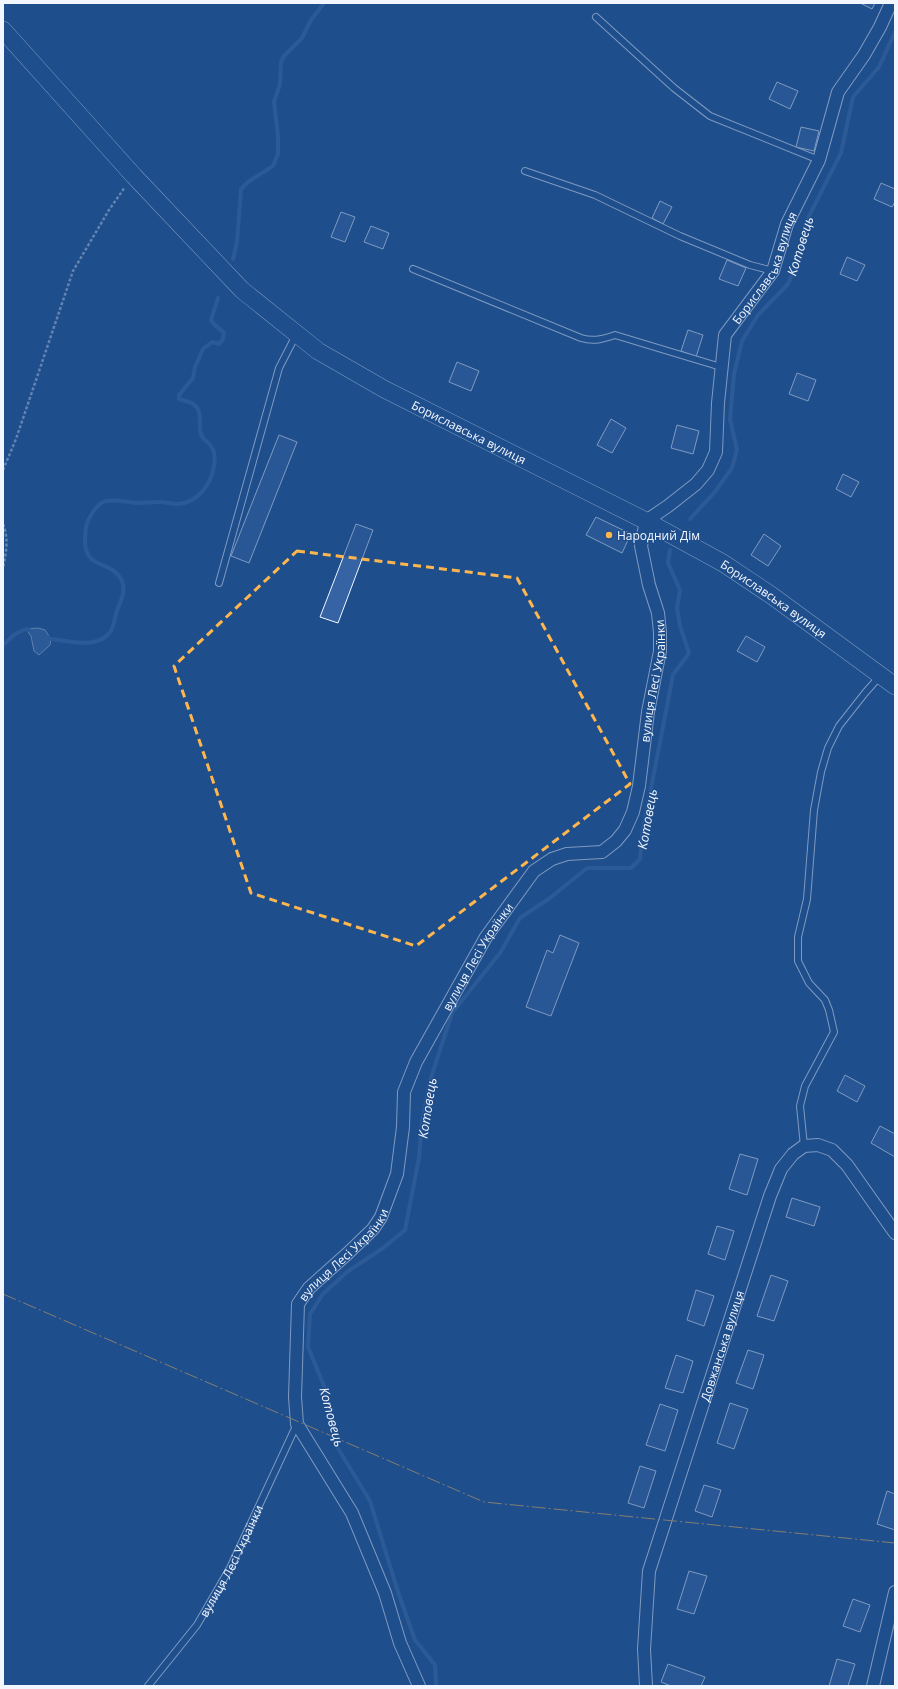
<svg xmlns="http://www.w3.org/2000/svg" width="898" height="1689" viewBox="0 0 898 1689" font-family="'Open Sans',sans-serif">
<style>
.water{fill:#3b69a3;stroke:#a8bbd7}
.lines{fill:none;stroke-linecap:round;stroke-linejoin:round}
.stream{stroke:#3b69a3;stroke-width:4}
.building{fill:#3563a3;stroke:#f2f6ff}
.lane-casing{stroke:#f2f6ff;stroke-width:8}
.street-casing{stroke:#f2f6ff;stroke-width:14}
.secondary-casing{stroke:#f2f6ff;stroke-width:18}
.path{stroke:#b3c4dc;stroke-width:2.5;stroke-dasharray:3 2;stroke-linecap:butt}
.lane{stroke:#1f4e8c;stroke-width:6}
.street{stroke:#1f4e8c;stroke-width:12}
.secondary{stroke:#1f4e8c;stroke-width:17}
.power{stroke:#ffb74d;stroke-width:1;stroke-dasharray:14 3 2 3;stroke-linecap:butt}
.marked{fill:none;stroke:#ffb74d;stroke-width:3;stroke-dasharray:8 5;stroke-linejoin:round}
.poi-dot{fill:#ffb74d;stroke:#1f4e8c;stroke-width:1.5}
.labels{text-anchor:middle;dominant-baseline:central;stroke-width:3;stroke-linejoin:round;paint-order:stroke}
.street-label{font-size:12px;fill:#f2f6ff;stroke:#1f4e8c}
.poi-label{font-size:12px;fill:#f2f6ff;stroke:#1f4e8c;text-anchor:start}
.water-label{font-size:13px;font-style:italic;fill:#f2f6ff;stroke:#1f4e8c}
</style>
<rect width="100%" height="100%" fill="#1f4e8c"/>
<path class="water" d="M 38,628 L 45,630 L 51,639 L 50,645 L 39,655 L 34,651 L 31,636 L 26,629 Z"/>
<g class="lines">
<g class="stream">
<path d="M 233,259 L 237,242 L 241,189 L 248,182 L 273,166 L 278,154 L 278,136 L 274,102 L 280,84 L 281,62 L 284,56 L 302,38 L 311,20 L 324,3"/>
<path d="M 690,519 L 714,493 L 732,468 L 737,450 L 730,419 L 734,374 L 742,341 L 758,315 L 788,284 L 798,262 L 806,222 L 841,153 L 853,97 L 879,67 L 895,32"/>
<path d="M 47,637 L 51,639 C 70,641 98,650 111,631 C 114,625 115,617 117,610 C 121,601 126,591 122,581 C 112,559 84,571 85,539 C 86,535 85,530 86,527 C 88,518 97,503 106,501 C 115,499 126,502 136,503 C 144,503 152,502 160,502 C 166,502 172,504 178,504 C 198,503 212,483 214,465 C 216,455 214,447 206,441 C 193,430 207,413 193,404 C 189,401 183,401 179,399 L 179,395 L 193,378 L 195,367 L 203,349 L 212,342 L 219,344 L 223,339 L 224,333 C 220,328 214,326 211,320 L 218,298"/>
<path d="M 3,645 L 15,634 L 26,629 L 29,630"/>
<path d="M 436,1686 L 435,1665 L 415,1640 L 398,1592 L 370,1501 L 336,1445 L 324,1386 L 308,1347 L 310,1314 L 323,1294 L 347,1272 L 383,1248 L 405,1230 L 419,1158 L 422,1122 L 430,1081 L 452,1013 L 500,953 L 520,918 L 550,898 L 587,868 L 631,868 L 640,859 L 642,835 L 673,675 L 689,653 L 680,626 L 677,608 L 680,590 L 668,563 L 670,550"/>
</g>
</g>
<g class="building">
<path d="M 860,3 L 875,3 L 872,9 Z"/>
<path d="M 777,82 L 798,91 L 790,109 L 769,99 Z"/>
<path d="M 801,127 L 819,131 L 814,151 L 796,147 Z"/>
<path d="M 881,183 L 895,189 L 895,202 L 892,207 L 874,199 Z"/>
<path d="M 660,201 L 672,207 L 663,224 L 652,218 Z"/>
<path d="M 341,212 L 355,217 L 345,242 L 331,237 Z"/>
<path d="M 371,226 L 389,233 L 383,249 L 364,242 Z"/>
<path d="M 847,257 L 865,265 L 857,281 L 840,274 Z"/>
<path d="M 727,260 L 746,268 L 738,286 L 719,279 Z"/>
<path d="M 688,330 L 703,335 L 696,357 L 681,351 Z"/>
<path d="M 457,362 L 479,371 L 471,391 L 449,382 Z"/>
<path d="M 797,373 L 816,380 L 808,401 L 789,394 Z"/>
<path d="M 611,419 L 626,428 L 612,453 L 597,445 Z"/>
<path d="M 677,425 L 699,431 L 693,454 L 671,448 Z"/>
<path d="M 279,435 L 297,442 L 249,563 L 231,556 Z"/>
<path d="M 843,474 L 859,482 L 851,497 L 836,489 Z"/>
<path d="M 596,517 L 631,534 L 622,553 L 586,535 Z"/>
<path d="M 356,524 L 373,530 L 338,623 L 320,617 Z"/>
<path d="M 764,534 L 781,546 L 768,566 L 751,555 Z"/>
<path d="M 746,636 L 765,647 L 757,662 L 737,651 Z"/>
<path d="M 560,935 L 579,943 L 551,1016 L 526,1007 L 547,950 L 553,953 Z"/>
<path d="M 845,1075 L 865,1086 L 857,1102 L 837,1091 Z"/>
<path d="M 880,1126 L 895,1134 L 895,1157 L 871,1143 Z"/>
<path d="M 740,1154 L 758,1159 L 747,1195 L 729,1189 Z"/>
<path d="M 792,1198 L 820,1207 L 814,1226 L 786,1217 Z"/>
<path d="M 717,1226 L 734,1231 L 725,1260 L 708,1254 Z"/>
<path d="M 771,1275 L 788,1281 L 774,1321 L 757,1316 Z"/>
<path d="M 696,1290 L 714,1296 L 704,1326 L 687,1320 Z"/>
<path d="M 748,1350 L 764,1355 L 753,1389 L 736,1383 Z"/>
<path d="M 676,1355 L 693,1361 L 683,1393 L 665,1388 Z"/>
<path d="M 730,1403 L 748,1409 L 734,1449 L 717,1443 Z"/>
<path d="M 660,1404 L 678,1410 L 665,1451 L 646,1445 Z"/>
<path d="M 640,1466 L 656,1471 L 644,1508 L 628,1503 Z"/>
<path d="M 704,1485 L 721,1490 L 712,1517 L 695,1511 Z"/>
<path d="M 887,1491 L 895,1494 L 895,1530 L 877,1524 Z"/>
<path d="M 689,1571 L 707,1576 L 694,1614 L 677,1609 Z"/>
<path d="M 853,1599 L 870,1605 L 860,1632 L 843,1626 Z"/>
<path d="M 837,1659 L 855,1664 L 848,1686 L 829,1686 Z"/>
<path d="M 668,1664 L 705,1677 L 701,1686 L 671,1686 L 661,1682 Z"/>
</g>
<g class="lines">
<g class="lane-casing">
<g id="lane">
<path d="M 596,17 L 674,88 L 710,116 L 819,160"/>
<path d="M 525,171 L 595,195 L 680,236 L 750,265 L 773,271"/>
<path d="M 413,269 L 581,338 C 594,342 603,339 615,335 L 721,367"/>
<path d="M 219,583 L 279,368 L 296,335"/>
<path d="M 804,1146 L 800,1106 L 805,1086 L 834,1032 L 829,1010 L 825,1000 L 809,983 L 798,961 L 798,937 L 807,899 L 814,810 L 821,772 L 828,748 L 839,726 L 865,693 L 880,676"/>
<path id="s1" d="M 148,1686 L 197,1625 L 230,1568 L 297,1424"/>
</g>
</g>
<g class="street-casing">
<g id="street">
<path id="s2" d="M 419,1686 L 400,1643 L 385,1593 L 352,1513 L 297,1424 L 295,1397 L 298,1304 L 309,1288 L 347,1254 L 373,1229 L 381,1217 L 397,1174 L 403,1127 L 404,1092 L 416,1062 L 486,937 L 534,871 L 552,859 L 567,854 L 602,852 L 616,841 L 625,830 L 633,812 L 639,786 L 648,712 L 660,651 L 660,632 L 658,613 L 649,585 L 641,546 L 646,521 L 668,506 L 696,484 L 708,470 L 716,452 L 718,403 L 725,335 L 773,271 L 787,224 L 819,160 L 838,92 L 864,55 L 880,27 L 891,3"/>
<path id="s3" d="M 646,1686 L 644,1649 L 649,1571 L 770,1196 L 781,1169 L 793,1154 L 804,1146 L 818,1145 L 832,1150 L 847,1165 L 895,1233"/>
<path d="M 873,1686 L 895,1592"/>
</g>
</g>
<g class="secondary-casing">
<g id="secondary">
<path id="s4" d="M 3,30 L 134,176 L 242,290 L 318,351 L 384,389 L 646,521 L 723,563 L 771,595 L 895,686"/>
</g>
</g>
<g class="path">
<path d="M 3,470 L 16,439 L 73,271 L 109,210 L 125,187"/>
<path d="M 3,524 C 9,539 6,553 3,568"/>
</g>
<use href="#lane" class="lane"/>
<use href="#street" class="street"/>
<use href="#secondary" class="secondary"/>
<path class="power" d="M 3,1294 L 484,1502 L 895,1543"/>
</g>
<path d="M0 0H898V1689H0ZM 297,551 L 517,578 L 630,784 L 416,946 L 251,893 L 174,666 Z" fill="#1f4e8c" fill-opacity=".55" fill-rule="evenodd"/>
<path class="marked" d="M 297,551 L 517,578 L 630,784 L 416,946 L 251,893 L 174,666 Z"/>
<circle class="poi-dot" cx="609" cy="535" r="4"/>
<g class="labels">
<g class="street-label">
<text stroke="none"><textPath href="#s2" startOffset="1634">Бориславська вулиця</textPath></text>
<text stroke="none"><textPath href="#s4" startOffset="622">Бориславська вулиця</textPath></text>
<text stroke="none"><textPath href="#s4" startOffset="970">Бориславська вулиця</textPath></text>
<text stroke="none"><textPath href="#s2" startOffset="1174">вулиця Лесі Українки</textPath></text>
<text stroke="none"><textPath href="#s2" startOffset="814">вулиця Лесі Українки</textPath></text>
<text stroke="none"><textPath href="#s2" startOffset="478">вулиця Лесі Українки</textPath></text>
<text stroke="none"><textPath href="#s3" startOffset="352">Довжанська вулиця</textPath></text>
<text stroke="none"><textPath href="#s1" startOffset="151">вулиця Лесі Українки</textPath></text>
</g>
<g class="poi-label">
<text x="617" y="535">Народний Дім</text>
</g>
<g class="water-label">
<text transform="translate(800 246) rotate(-73)">Котовець</text>
<text transform="translate(647 819) rotate(-80)">Котовець</text>
<text transform="translate(427 1108) rotate(-81)">Котовець</text>
<text transform="translate(332 1417) rotate(75)">Котовець</text>
</g>
</g>
<rect width="898" height="1689" fill="none" stroke="#f2f6ff" stroke-width="8"/>
</svg>
